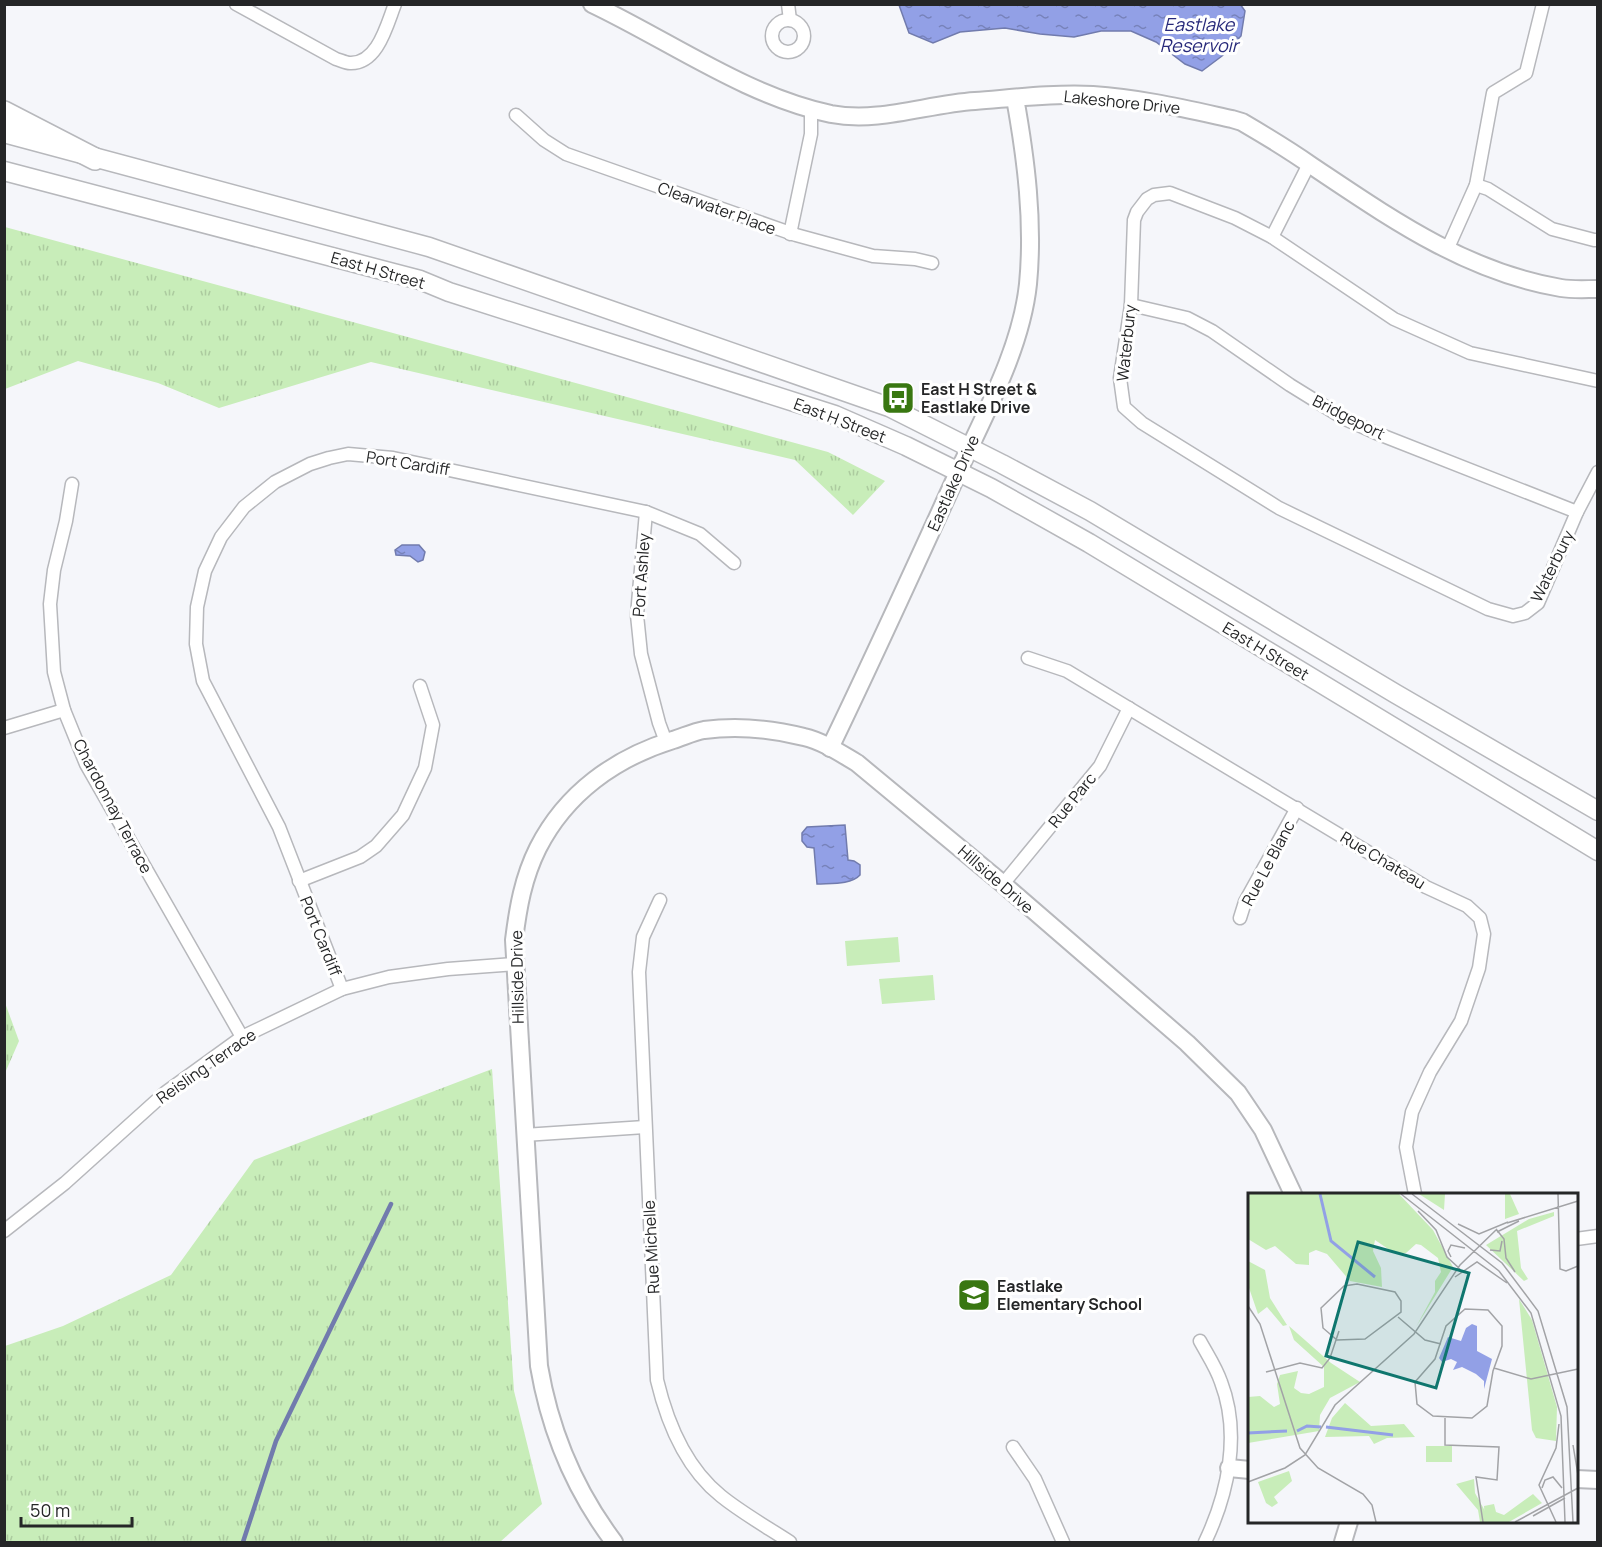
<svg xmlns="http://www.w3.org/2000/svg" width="1602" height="1547" viewBox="0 0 1602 1547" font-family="Manrope,sans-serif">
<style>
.grass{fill:url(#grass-tufts)}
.park{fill:#c8edb9}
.water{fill:url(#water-ripples);stroke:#717bad;stroke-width:1.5}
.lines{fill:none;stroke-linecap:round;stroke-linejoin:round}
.stream{stroke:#717bad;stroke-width:4.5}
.street-casing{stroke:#b7b8bc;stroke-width:15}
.secondary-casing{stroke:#b7b8bc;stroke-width:20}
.primary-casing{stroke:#b7b8bc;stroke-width:21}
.highway-casing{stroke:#b7b8bc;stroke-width:24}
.street{stroke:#fff;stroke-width:12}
.secondary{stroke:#fff;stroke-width:16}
.primary{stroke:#fff;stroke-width:18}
.highway{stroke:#fff;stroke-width:21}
.labels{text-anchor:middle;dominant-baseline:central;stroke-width:6;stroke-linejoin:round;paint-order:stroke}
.street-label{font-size:16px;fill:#252627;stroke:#fff}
.poi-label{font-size:16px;font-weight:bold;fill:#252627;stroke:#fff;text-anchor:start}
.water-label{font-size:18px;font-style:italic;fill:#27297a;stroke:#fff}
.inset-river{fill:none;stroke:#92a0e6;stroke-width:3}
.inset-road{fill:none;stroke:#a2a3a6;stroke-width:1.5}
.view{fill:#0f766e;fill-opacity:0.15;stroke:#0f766e;stroke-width:3}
.inset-edge{fill:none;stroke:#252627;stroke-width:3}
</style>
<defs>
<pattern id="grass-tufts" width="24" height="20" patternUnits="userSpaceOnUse" patternTransform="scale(1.5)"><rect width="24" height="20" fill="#c8edb9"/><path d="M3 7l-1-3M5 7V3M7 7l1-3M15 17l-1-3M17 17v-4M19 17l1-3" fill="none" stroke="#accb9f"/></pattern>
<pattern id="water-ripples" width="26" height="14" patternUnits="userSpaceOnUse" patternTransform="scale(1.5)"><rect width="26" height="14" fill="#92a0e6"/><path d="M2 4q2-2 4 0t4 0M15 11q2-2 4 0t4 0" fill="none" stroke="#7782ba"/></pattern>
</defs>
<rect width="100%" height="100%" fill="#f5f6fa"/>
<g class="grass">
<path d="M 5,227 L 828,452 L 885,481 L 853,515 L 795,460 L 371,362 L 219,408 L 158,383 L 78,361 L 5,389 Z"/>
<path d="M 4,1000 L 19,1041 L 5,1073 L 4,1073 Z"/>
<path d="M 492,1069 L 514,1391 L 542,1504 L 500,1542 L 5,1542 L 5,1346 L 63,1326 L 171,1275 L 254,1160 Z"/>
</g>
<g class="park">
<path d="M 898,937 L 900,962 L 847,966 L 845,941 Z"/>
<path d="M 933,975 L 935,1000 L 882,1004 L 879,979 Z"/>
</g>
<g class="water">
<path d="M 1240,4 L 1245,11 L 1241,36 L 1222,56 L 1202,71 L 1185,64 L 1156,42 L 1131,31 L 1101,31 L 1074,37 L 1040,34 L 1005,28 L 960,32 L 933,43 L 909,33 L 899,5 Z"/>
<path d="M 402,545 L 419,545 L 425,552 L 423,560 L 418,562 L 410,556 L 396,555 L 395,550 Z"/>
<path d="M 845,825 L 848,860 L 854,861 L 860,865 L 860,875 C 851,885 830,883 817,884 L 814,848 L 807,847 L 802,841 L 802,833 L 807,827 Z"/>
</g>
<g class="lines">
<path class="stream" d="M 243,1542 L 276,1441 L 391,1204"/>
<g class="street-casing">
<g id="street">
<path d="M 236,4 L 336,59 C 340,60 346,63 350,63 C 378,64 387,24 395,4"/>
<path d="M 788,4 L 790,20"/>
<circle cx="788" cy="36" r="16"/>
<path d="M 516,115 L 544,140 L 566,154 L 654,185 L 796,235 L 873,256 L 915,259 L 932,263"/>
<path d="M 1476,185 L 1488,189 L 1552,229 L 1594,240 L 1598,240"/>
<path d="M 790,234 L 811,134 L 811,108"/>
<path d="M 1272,237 L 1309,164"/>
<path d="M 1447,250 L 1476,185 L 1493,93 L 1526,73 L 1543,4"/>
<path d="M 1131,305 L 1187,318 L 1212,331 L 1290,385 L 1345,419 L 1376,433 L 1577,512"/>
<path d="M 1598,381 L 1470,353 L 1394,319 L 1272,237 L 1235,218 L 1170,193 L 1154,195 L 1147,199 L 1137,212 L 1134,220 L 1131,305 L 1120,378 L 1124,407 L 1142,423 L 1279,508 L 1488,609 L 1513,616 L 1525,613 L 1538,603 L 1577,512 L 1598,472"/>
<path d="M 72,484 L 66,521 L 54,570 L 50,604 L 54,672 L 64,710 L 86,764 L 242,1037"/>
<path d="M 646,512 L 637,615 L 641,654 L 659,723 L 666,742"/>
<path d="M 1028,658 L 1067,671 L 1426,887 L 1467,906 L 1480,918 L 1484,934 L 1479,968 L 1461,1021 L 1430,1072 L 1412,1112 L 1406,1147 L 1415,1194"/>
<path d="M 4,728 L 64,710"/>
<path d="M 299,881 L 360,857 L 376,846 L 403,815 L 425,768 L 433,725 L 420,686"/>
<path d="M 1003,884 L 1100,766 L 1129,708"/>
<path d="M 660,900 L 643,937 L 639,972 L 657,1380 C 667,1422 686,1468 721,1496 C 742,1513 767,1527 790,1542"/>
<path d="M 1240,918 L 1245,902 L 1297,808"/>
<path d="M 342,989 L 279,827 L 203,681 L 196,644 L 197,607 L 205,571 L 221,537 L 244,507 L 275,482 L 310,464 L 329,458 L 348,454 L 393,458 L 646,512 L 700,534 L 734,563"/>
<path d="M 524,1135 L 645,1127"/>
<path d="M 4,1231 L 65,1183 L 166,1092 L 242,1037 L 342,989 L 389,977 L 448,969 L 515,964"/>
<path d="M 1576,1239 L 1598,1236"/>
<path d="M 1200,1341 C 1207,1354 1216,1367 1221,1382 C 1241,1434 1228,1494 1205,1542"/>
<path d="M 1013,1447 L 1035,1479 L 1063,1542"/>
</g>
</g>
<g class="secondary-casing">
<g id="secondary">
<path d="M 592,4 C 670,41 746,96 831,114 C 880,123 927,104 975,101 C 1014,98 1054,93 1093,95 C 1140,98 1186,109 1232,119 L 1242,122 C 1266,136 1289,150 1312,166 C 1390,218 1466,272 1561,288 C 1573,290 1586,289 1598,289"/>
<path d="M 830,748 C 873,659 914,569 955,479 C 982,419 1021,351 1028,284 C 1034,222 1026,159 1015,98"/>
<path d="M 1229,1468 L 1250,1470"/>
<path d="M 1576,1479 L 1598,1480"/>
<path d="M 614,1542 C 574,1489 550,1431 539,1366 L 514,940 C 518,908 523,878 538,848 C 566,793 615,758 673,740 C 683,737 693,732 704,730 C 736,726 772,729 804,737 C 822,741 840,753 857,763 L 1003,884 L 1187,1043 L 1238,1093 L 1263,1130 L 1293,1194"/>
<path d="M 1343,1542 L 1349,1522"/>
</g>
</g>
<g class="primary-casing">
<g id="primary">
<path d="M 4,133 L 429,247 L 889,407 L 1002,464 L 1090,511 L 1396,694 L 1598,811"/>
<path d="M 4,171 L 420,280 L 449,292 L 835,415 L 906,446 L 991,488 L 1089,543 L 1598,851"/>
</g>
</g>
<g class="highway-casing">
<path id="highway" d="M 4,112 L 95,159"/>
</g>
<use href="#street" class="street"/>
<use href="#secondary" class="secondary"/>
<use href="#primary" class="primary"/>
<use href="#highway" class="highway"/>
</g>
<defs>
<g id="bus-square" transform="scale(1.725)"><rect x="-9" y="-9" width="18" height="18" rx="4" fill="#397711" stroke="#fff"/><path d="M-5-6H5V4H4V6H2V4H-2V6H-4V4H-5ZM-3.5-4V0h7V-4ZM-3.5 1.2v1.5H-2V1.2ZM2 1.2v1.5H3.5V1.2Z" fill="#fff"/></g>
<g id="school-square" transform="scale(1.725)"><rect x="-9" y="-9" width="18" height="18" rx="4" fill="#397711" stroke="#fff"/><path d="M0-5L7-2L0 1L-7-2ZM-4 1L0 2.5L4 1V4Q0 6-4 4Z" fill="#fff"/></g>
</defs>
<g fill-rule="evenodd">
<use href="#bus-square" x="898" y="398"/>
<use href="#school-square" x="974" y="1295"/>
</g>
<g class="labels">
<g class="street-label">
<text transform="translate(1122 102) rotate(6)">Lakeshore Drive</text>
<text transform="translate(717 208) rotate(20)">Clearwater Place</text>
<text transform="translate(378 270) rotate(16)">East H Street</text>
<text transform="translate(1126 343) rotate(-84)">Waterbury</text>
<text transform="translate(1349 417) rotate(27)">Bridgeport</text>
<text transform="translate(840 420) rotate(21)">East H Street</text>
<text transform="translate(408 463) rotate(9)">Port Cardiff</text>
<text transform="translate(953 483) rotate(-66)">Eastlake Drive</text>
<text transform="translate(1552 566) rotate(-64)">Waterbury</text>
<text transform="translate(641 575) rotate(-86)">Port Ashley</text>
<text transform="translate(1266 651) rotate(31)">East H Street</text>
<text transform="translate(1072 800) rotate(-51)">Rue Parc</text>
<text transform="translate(113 806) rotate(62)">Chardonnay Terrace</text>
<text transform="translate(1383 860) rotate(31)">Rue Chateau</text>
<text transform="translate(1268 863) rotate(-62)">Rue Le Blanc</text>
<text transform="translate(996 879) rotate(41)">Hillside Drive</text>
<text transform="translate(321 936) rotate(68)">Port Cardiff</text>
<text transform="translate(517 977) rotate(-91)">Hillside Drive</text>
<text transform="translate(206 1066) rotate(-35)">Reisling Terrace</text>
<text transform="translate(651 1247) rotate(-93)">Rue Michelle</text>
</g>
<g class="poi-label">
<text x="921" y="389">East H Street &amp;<tspan x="921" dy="18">Eastlake Drive</tspan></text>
<text x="997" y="1286">Eastlake<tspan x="997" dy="18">Elementary School</tspan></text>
</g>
<g class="water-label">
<text x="1199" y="24">Eastlake<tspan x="1199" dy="21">Reservoir</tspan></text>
</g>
</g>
<g transform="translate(1248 1193)">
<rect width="330" height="330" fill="#f5f6fa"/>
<path d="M 0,1 L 151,1 L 185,37 L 205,74 L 168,134 L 187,99 L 187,88 L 193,79 L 190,65 L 173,52 L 168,51 L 158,60 L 146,60 L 127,47 L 125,58 L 133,75 L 134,94 L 102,88 L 79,61 L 68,57 L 61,60 L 61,72 L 48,71 L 27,53 L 18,57 L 0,46 ZM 171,1 L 197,1 L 196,17 ZM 306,19 L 306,23 L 269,38 L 273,75 L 280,86 L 276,88 L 238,52 L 281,26 ZM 0,68 L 17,77 L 22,105 L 39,132 L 35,133 L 19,114 L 10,121 L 0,92 ZM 271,106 L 284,127 L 309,214 L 308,248 L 288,245 L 284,237 ZM 41,133 L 83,170 L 112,189 L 82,205 L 72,222 L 71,238 L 0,250 L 0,204 L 12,203 L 26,214 L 32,211 L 29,191 L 32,182 L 50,178 L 46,195 L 53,200 L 61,201 L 76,194 L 76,174 L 46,147 ZM 97,210 L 123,233 L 156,231 L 167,244 L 139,245 L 126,251 L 121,243 L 77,244 L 84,225 ZM 178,253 L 204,253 L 204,269 L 178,269 ZM 285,301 L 294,310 L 261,329 L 237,329 L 236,313 L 246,311 L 248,319 L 256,322 Z" fill="#c8edb9"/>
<path d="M 257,1 L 262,1 L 271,21 L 257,26 ZM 41,278 L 44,288 L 26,304 L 30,310 L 24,314 L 18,310 L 10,289 ZM 226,286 L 227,300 L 237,318 L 237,329 L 232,329 L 230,317 L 208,291 Z" fill="#c8edb9"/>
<path d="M 224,131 L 229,133 L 229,158 L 244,166 L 236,196 L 236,188 L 228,181 L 214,174 L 205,177 L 209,169 L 203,166 L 194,169 L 191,165 L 200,144 L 213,148 L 218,135 Z" fill="#92a0e6"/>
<path class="inset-river" d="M 72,1 L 83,48 L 127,84M 78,234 L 145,242M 49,238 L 59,233 L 73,234M 0,240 L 39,238"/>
<path class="inset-road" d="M 153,1 L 251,78 L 283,120 L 313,223 L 317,329M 164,1 L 254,70 L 290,118 L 319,214 L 325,329M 310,1 L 312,76 L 318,78 L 330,73M 170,18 L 188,37 L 199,64 L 212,76M 259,30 L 330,8M 210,31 L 231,41 L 260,29M 248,36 L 256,46 L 258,65 L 267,79M 249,39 L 271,28M 242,57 L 252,58 L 254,48M 203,64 L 200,58 L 203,52 L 217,55M 207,84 L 229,69 L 259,90M 109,91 L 147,99 L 153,108 L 153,119 L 117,146 L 89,147 L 75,135 L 73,115 L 96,93 ZM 0,113 L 12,131 L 52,255 L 70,275 L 115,301 L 124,312 L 128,329M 217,116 L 240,117 L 254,133 L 254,153 L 245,178 L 239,213 L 224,225 L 185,223 L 169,211 L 167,189 L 187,166 L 198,133 ZM 150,124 L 177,147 L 193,151M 246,175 L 283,186 L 330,176M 18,179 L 52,170 L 74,175 L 82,165 L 91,138M 197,225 L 197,252 L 251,254 L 249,287 L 228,284 L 235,329M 325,252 L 330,282M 0,289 L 37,275 L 57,262 L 87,212 L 166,141 L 212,72 L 249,36M 294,295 L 297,287 L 305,284 L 314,295M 285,323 L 317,305M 267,329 L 330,295M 308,329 L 291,292 L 308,255 L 311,231"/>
<path class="view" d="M 110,49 L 221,80 L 188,195 L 78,163 Z"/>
<rect width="330" height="330" class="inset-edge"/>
</g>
<rect width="1602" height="1547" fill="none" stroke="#252627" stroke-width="12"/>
<path d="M21 1517v9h111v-9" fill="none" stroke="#252627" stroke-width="3"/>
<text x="30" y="1517" font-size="18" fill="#252627" stroke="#ffffff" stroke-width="4.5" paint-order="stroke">50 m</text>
</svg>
